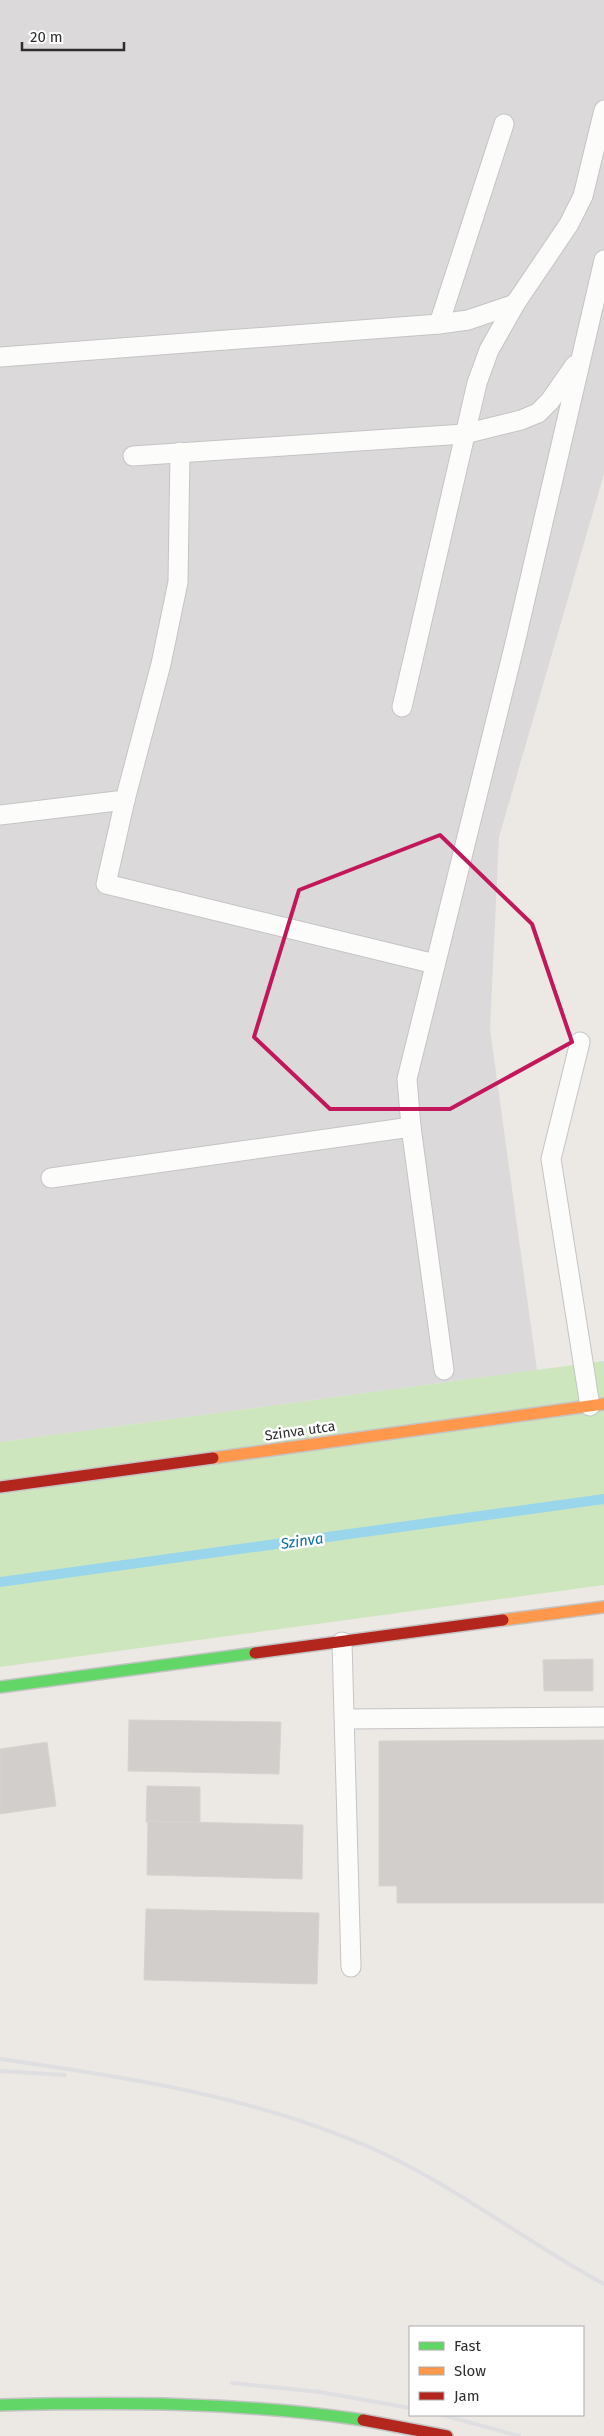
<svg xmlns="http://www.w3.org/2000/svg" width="604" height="2436" viewBox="0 0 604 2436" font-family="'Fira Sans',sans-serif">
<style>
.industrial{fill:#dcd9db}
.green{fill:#cee6be}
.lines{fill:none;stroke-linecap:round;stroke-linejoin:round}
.stream{stroke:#99d6ec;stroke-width:10}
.building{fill:#d1cecb;stroke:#d7d4d0}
.lane-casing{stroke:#c5c4c5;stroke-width:21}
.fast-casing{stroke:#c5c4c5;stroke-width:14}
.slow-casing{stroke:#c5c4c5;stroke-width:14}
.jam-casing{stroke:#c5c4c5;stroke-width:14}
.lane{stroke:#fcfcfb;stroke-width:19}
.fast{stroke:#63d668;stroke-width:11}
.slow{stroke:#ff974d;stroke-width:11}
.jam{stroke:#b3261e;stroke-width:11}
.rail{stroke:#dfdfe1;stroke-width:4}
.marked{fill:none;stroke:#c2185b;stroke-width:4;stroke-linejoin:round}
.labels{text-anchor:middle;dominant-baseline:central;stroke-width:5;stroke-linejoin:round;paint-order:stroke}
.street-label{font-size:14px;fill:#2e2e2e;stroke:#fff}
.water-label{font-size:15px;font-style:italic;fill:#0d6fa3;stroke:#fff}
</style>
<rect width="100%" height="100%" fill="#ece8e4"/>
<path class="industrial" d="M 0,0 L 604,0 L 604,474 L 499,837 L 490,1029 L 537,1370 L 0,1442 Z"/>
<path class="green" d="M 604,1361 L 604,1585 L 0,1667 L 0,1442 Z"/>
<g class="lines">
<path class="stream" d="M 0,1582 L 604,1499"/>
</g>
<g class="building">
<path d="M 593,1659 L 593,1691 L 544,1691 L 543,1660 Z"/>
<path d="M 129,1720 L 281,1722 L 279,1774 L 128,1771 Z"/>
<path d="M 604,1740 L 604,1903 L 397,1903 L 397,1886 L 379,1886 L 379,1741 Z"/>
<path d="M 47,1742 L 56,1806 L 0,1814 L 0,1749 Z"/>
<path d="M 147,1786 L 200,1787 L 200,1823 L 146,1822 Z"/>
<path d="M 148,1821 L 303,1825 L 302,1879 L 147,1875 Z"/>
<path d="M 146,1909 L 319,1913 L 317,1984 L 144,1980 Z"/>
</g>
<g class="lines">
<g class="lane-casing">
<g id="lane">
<path d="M 439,324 L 504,124"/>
<path d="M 0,357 L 439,324 L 468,320 L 515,304"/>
<path d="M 133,456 L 464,434 L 521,420 L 538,413 L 550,401 L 575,365"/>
<path d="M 402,707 L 477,383 L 489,350 L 515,304 L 569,224 L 583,196 L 604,110"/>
<path d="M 125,800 L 106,884 L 435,964"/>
<path d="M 0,815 L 125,800 L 161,664 L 178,582 L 180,452"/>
<path d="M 580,1042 L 551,1159 L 590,1406"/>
<path d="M 51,1178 L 411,1127"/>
<path d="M 444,1370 L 411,1127 L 407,1079 L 515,643 L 604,260"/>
<path d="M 342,1642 L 351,1967"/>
<path d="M 345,1719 L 604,1717"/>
</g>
</g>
<g class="fast-casing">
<g id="fast">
<path d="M 0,1687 L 255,1653"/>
<path d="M 0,2405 C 122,2402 242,2402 363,2420"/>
</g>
</g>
<g class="slow-casing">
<g id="slow">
<path d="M 213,1458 L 604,1404"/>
<path d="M 503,1620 L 604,1607"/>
</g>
</g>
<g class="jam-casing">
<g id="jam">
<path d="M 0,1487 L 213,1458"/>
<path d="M 255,1653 L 503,1620"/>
<path d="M 363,2420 L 447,2436"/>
</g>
</g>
<use href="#lane" class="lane"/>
<use href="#fast" class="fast"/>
<use href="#slow" class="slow"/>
<use href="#jam" class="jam"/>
<g class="rail">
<path d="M 0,2059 C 126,2077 252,2096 369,2147 C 452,2183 524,2241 604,2284"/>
<path d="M 0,2071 L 65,2075"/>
<path d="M 232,2383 L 320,2392 L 410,2408"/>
<path d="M 442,2415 L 519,2436"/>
</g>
</g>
<path class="marked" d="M 440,835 L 532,924 L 572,1042 L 450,1109 L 330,1109 L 254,1037 L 299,890 Z"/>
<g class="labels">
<g class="street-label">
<text transform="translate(300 1431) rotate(-8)">Szinva utca</text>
</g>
<g class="water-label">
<text transform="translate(302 1541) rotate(-8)">Szinva</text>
</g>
</g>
<rect x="409" y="2326" width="175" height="90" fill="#ffffff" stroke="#ababab"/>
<rect x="419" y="2342" width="25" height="8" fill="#63d668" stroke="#ababab"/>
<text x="454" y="2351" font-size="15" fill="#2e2e2e">Fast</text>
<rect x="419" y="2367" width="25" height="8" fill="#ff974d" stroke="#ababab"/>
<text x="454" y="2376" font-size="15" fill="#2e2e2e">Slow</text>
<rect x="419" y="2392" width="25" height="8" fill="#b3261e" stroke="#ababab"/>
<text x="454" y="2401" font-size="15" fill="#2e2e2e">Jam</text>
<path d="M22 42v8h102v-8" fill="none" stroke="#2e2e2e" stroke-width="2.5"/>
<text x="30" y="42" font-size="15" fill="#2e2e2e" stroke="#ffffff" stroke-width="4" paint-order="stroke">20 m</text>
</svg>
